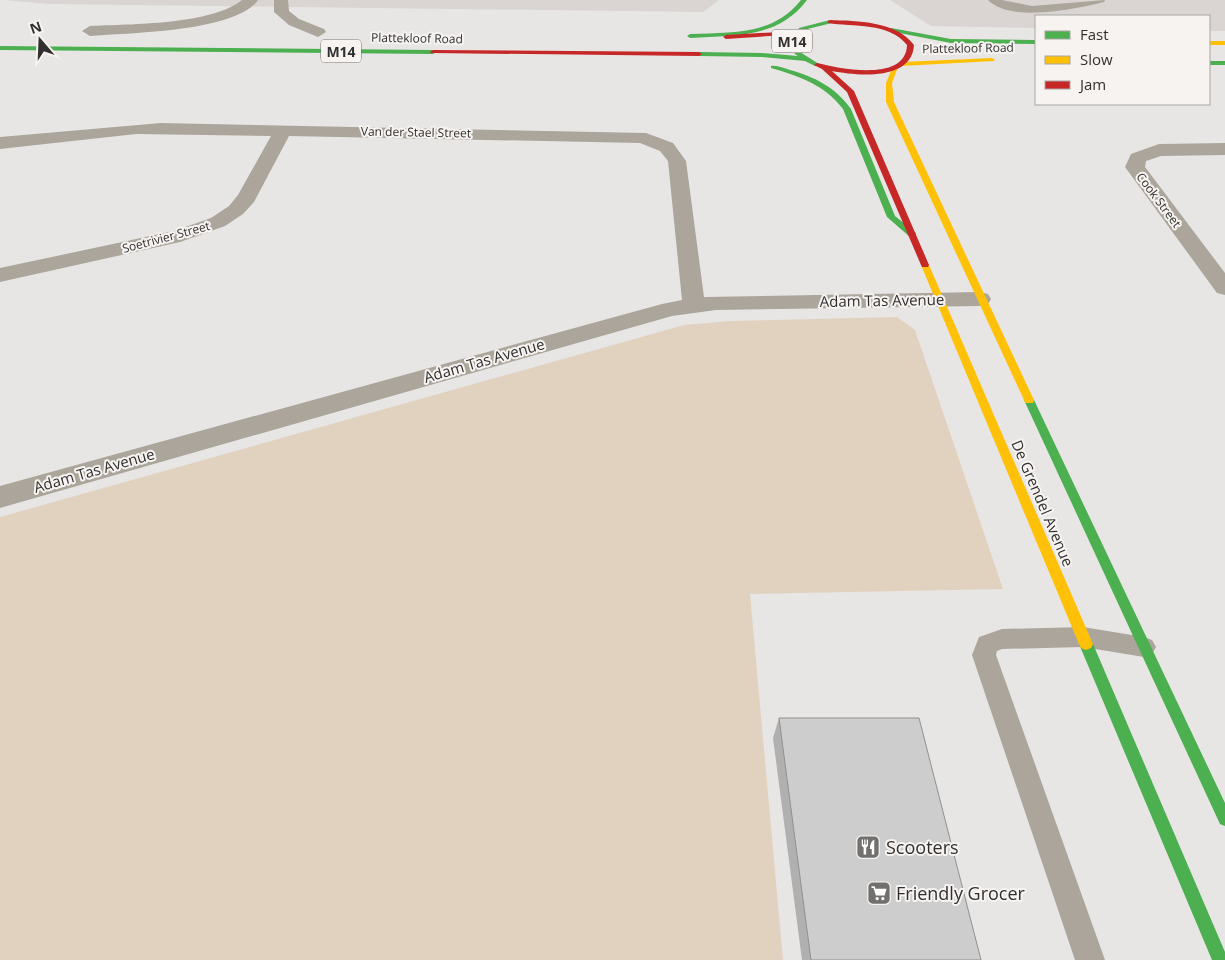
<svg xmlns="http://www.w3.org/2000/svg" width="1225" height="960" viewBox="0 0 1225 960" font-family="'Open Sans',sans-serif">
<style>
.built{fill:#dad5d2}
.green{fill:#e1d2c0}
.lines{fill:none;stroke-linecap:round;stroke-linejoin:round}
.lane{fill:#aca59b;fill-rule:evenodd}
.street{fill:#aca59b;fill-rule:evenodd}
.fast{fill:#4caf50;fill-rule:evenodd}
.slow{fill:#ffc107;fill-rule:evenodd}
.jam{fill:#c62828;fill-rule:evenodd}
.wall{fill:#b0b0b0}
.building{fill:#cdcdcd;stroke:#909090}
.labels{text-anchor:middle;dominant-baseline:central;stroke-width:4;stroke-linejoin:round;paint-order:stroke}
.far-street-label{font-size:12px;fill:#31302f;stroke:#f6f3f1}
.shield{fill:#f6f3f1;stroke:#6c6a69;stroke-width:1}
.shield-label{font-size:14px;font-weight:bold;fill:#31302f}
.street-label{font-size:15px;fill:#31302f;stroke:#f6f3f1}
.near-poi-label{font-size:18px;fill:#31302f;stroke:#f6f3f1;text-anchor:start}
</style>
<rect width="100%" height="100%" fill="#e7e6e5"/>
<g class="built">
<path d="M 4,0 L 719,0 L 703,12 L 49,4 Z"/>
<path d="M 890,0 L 1225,0 L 1225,31 L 1209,31 L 1209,16 L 1036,16 L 1036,28 L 931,26 Z"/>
</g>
<path class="green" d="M 897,317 L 915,330 L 1003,589 L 750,594 L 783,960 L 0,960 L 0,517 L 684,325 L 730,321 Z"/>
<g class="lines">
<g class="lane">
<path d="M 988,0 L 1002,0 L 1032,6 L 1105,0 L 1104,2 C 1076,9 1010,23 988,0 Z"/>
<path d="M 1083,627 L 1144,637 L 1152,640 L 1156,647 L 1152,654 L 1144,657 L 1083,647 L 1002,649 L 997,651 L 996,655 L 1105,960 L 1075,960 L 972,655 L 979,637 L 1002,629 Z"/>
</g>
<g class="street">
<path d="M 242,0 L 258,0 C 236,32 128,33 90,36 L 82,31 L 90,26 C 130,24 211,25 242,0 Z"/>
<path d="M 274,0 L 288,0 L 289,11 L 299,19 L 324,29 L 326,32 L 318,37 L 289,25 L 274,12 Z"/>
<path d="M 161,123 L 646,133 L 673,143 L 686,161 L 704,297 L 980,292 L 988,294 L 991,299 L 988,304 L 980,306 L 716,310 L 672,316 L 0,508 L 0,486 L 662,304 L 682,300 L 668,161 L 660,151 L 640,143 L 289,136 L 254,202 L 243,214 L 225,226 L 180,242 L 0,282 L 0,268 L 174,231 L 211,218 L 229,206 L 238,195 L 271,136 L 136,134 L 0,149 L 0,137 Z"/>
<path d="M 1225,143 L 1225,155 L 1161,156 L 1146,161 L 1145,167 L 1225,273 L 1225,295 L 1217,293 L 1125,167 L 1131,154 L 1159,144 Z"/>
</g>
<g class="fast">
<path d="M 801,0 L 807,0 C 778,39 734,35 690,38 L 687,36 L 690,34 C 731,32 773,36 801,0 Z"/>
<path d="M 830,20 L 832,21 L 832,23 L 803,30 L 794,42 L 800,52 L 819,64 L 819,66 L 815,66 L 805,61 L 762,57 L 699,56 L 696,54 L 699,52 L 762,53 L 798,56 L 795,54 L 788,42 L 799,28 Z"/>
<path d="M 891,28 L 951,39 L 1036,40 L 1036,44 L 951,43 L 889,31 L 889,29 Z"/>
<path d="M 0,46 L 433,50 L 436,52 L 433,54 L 0,50 Z"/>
<rect x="1209" y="61" width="16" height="4"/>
<path d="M 771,66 C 777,65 783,68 790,70 C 815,77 835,87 851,109 L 895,216 L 916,233 L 916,237 L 910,237 L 887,217 L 843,109 C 825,85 799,76 771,68 Z"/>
<path d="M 1029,396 L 1034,400 L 1225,803 L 1225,826 L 1220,824 L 1024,400 Z"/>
<path d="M 1086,638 L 1091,640 L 1093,644 L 1225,952 L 1225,960 L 1212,960 L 1079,644 L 1081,640 Z"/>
</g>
<g class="slow">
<rect x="1209" y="41" width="16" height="4"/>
<path d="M 992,58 L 995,60 L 994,61 L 901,66 L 898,64 L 901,62 Z"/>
<path d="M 893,66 L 898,67 L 892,83 L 894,102 L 1034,400 L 1033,403 L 1025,403 L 1024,400 L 886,102 L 886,83 Z"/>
<path d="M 925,262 L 929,265 L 1093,644 L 1091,648 L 1086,650 L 1081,648 L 1079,644 L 921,265 Z"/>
</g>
<g class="jam">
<path d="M 830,20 C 857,21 896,21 914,45 C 912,81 858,76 832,71 L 854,91 L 929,265 L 928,267 L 922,267 L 921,265 L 847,92 L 822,69 L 814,65 L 817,63 C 841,69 906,82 907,45 C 889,22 853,27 828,23 L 828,21 Z"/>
<path d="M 797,31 L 799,32 L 799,34 L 726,39 L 723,37 L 726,35 Z"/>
<path d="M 433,50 L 699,52 L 702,54 L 699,56 L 431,53 L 430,52 Z"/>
</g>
</g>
<path class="wall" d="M 779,718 L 981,960 L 802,960 L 773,738 Z"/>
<path class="building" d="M 779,718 L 919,718 L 981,960 L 811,960 Z"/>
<defs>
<g id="restaurant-square" transform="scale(1.25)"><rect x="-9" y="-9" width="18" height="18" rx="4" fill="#71706f" stroke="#f6f3f1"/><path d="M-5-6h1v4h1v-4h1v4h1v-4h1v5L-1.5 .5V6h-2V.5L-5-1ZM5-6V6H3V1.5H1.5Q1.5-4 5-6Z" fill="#fff"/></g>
<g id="supermarket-square" transform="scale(1.25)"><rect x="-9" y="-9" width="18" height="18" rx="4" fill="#71706f" stroke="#f6f3f1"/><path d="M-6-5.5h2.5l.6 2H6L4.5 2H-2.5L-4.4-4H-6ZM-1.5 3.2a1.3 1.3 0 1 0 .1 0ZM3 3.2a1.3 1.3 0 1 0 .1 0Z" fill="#fff"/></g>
</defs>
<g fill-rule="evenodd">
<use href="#restaurant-square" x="868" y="847"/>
<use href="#supermarket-square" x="879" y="893"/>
</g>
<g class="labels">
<g class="far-street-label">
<text transform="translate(417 38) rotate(1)">Plattekloof Road</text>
<text transform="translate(968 48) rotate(-1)">Plattekloof Road</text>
<text transform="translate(416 132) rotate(1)">Van der Stael Street</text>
<text transform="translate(1159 200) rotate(53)">Cook Street</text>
<text transform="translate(166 237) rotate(-15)">Soetrivier Street</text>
</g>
<g class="shield">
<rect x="772" y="29.5" width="40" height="23" rx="4"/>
<rect x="321" y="39.5" width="40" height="23" rx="4"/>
</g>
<g class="shield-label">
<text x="792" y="41">M14</text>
<text x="341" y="51">M14</text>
</g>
<g class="street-label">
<text transform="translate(882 300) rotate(-1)">Adam Tas Avenue</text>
<text transform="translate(484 360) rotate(-16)">Adam Tas Avenue</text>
<text transform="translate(94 470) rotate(-16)">Adam Tas Avenue</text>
<text transform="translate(1043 503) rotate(67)">De Grendel Avenue</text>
</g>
<g class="near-poi-label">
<text x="886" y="847">Scooters</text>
<text x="896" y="893">Friendly Grocer</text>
</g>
</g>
<rect x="1035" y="15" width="175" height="90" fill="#f6f3f1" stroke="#a7a5a3"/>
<rect x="1045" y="31" width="25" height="8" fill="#4caf50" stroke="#a7a5a3"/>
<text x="1080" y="40" font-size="15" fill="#31302f">Fast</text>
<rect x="1045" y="56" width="25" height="8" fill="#ffc107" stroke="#a7a5a3"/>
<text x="1080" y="65" font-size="15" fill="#31302f">Slow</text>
<rect x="1045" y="81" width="25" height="8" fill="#c62828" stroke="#a7a5a3"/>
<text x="1080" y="90" font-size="15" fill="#31302f">Jam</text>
<g transform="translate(40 40) rotate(341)" stroke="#f6f3f1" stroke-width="4" paint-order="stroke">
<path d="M0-4L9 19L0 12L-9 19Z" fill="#31302f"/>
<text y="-8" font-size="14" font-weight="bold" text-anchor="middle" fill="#31302f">N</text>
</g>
</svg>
